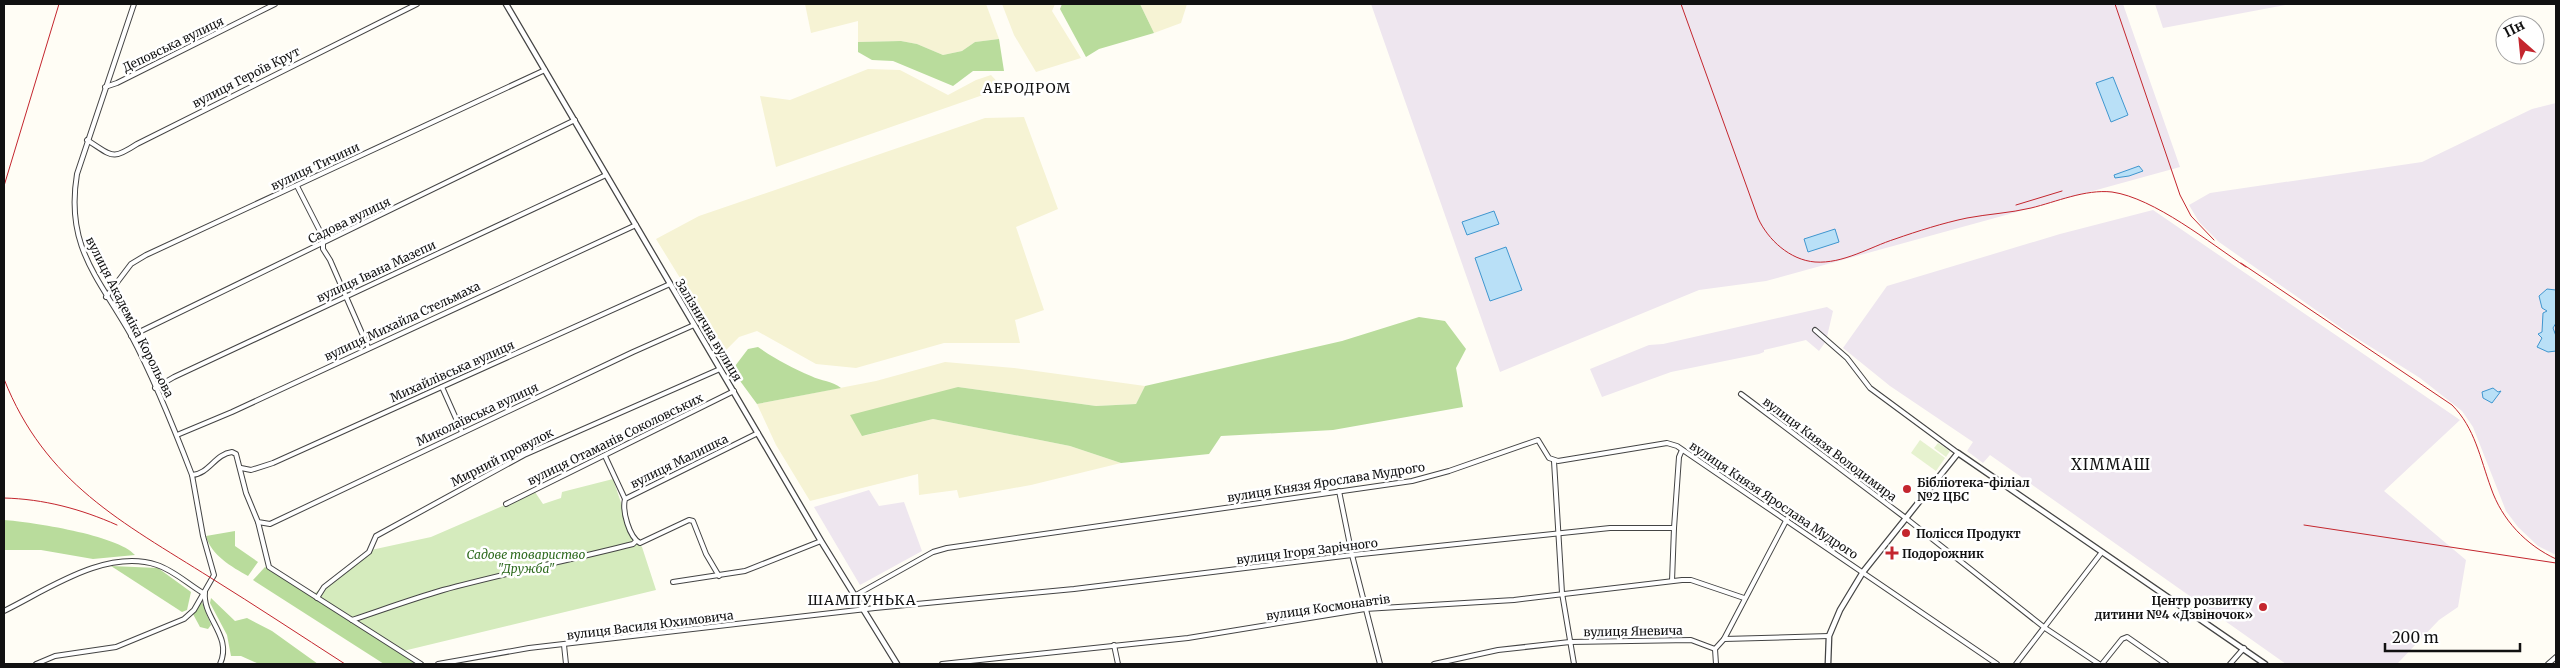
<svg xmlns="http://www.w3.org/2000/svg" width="2560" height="668" viewBox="0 0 2560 668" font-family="Merriweather,serif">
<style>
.industrial{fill:#eee6ef}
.farmland{fill:#f6f3d4}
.green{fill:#d5ebbd}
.forest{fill:#b9dc9c}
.pitch{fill:#e6f2cf}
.water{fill:#b9e0f7;stroke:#3f96cf}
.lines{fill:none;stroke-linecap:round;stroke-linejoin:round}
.minor-casing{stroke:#444;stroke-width:6}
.tertiary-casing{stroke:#444;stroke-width:7}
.minor{stroke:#fff;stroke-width:4}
.tertiary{stroke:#fff;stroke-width:4.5}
.rail{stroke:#c4262e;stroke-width:1}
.poi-dot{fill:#c4262e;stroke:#fff;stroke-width:2}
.labels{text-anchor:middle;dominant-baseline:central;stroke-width:5;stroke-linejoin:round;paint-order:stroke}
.street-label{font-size:12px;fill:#111;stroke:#fff}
.poi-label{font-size:12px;font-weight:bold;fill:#111;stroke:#fff;text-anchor:start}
.park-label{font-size:12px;font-style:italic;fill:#2f6b1f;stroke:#fff}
.neighbourhood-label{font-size:14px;letter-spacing:1px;fill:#111;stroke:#fff}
.quarter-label{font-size:15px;letter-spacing:1px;fill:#111;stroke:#fff}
</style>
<rect width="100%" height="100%" fill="#fffdf5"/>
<g class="industrial">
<path d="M 1371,4 L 2123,4 L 2180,167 L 1766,281 L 1699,290 L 1500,372 Z"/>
<path d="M 2155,4 L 2290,4 L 2163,28 Z"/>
<path d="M 2556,103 L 2556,555 L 2538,546 L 2518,527 L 2506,511 L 2473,427 L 2462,411 L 2420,378 L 2347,332 L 2219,242 L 2199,222 L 2189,205 L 2210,193 L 2422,162 L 2532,109 Z"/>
<path d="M 2153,210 L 2460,420 L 2384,491 L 2466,560 L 2458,607 L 2439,620 L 2397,664 L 2286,664 L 1990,455 L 1983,463 L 1967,451 L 1973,442 L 1890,386 L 1843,348 L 1887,286 L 2060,234 Z"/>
<path d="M 1827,307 L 1833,311 L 1826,341 L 1819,351 L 1806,340 L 1764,350 L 1764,352 L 1759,354 L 1671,372 L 1602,397 L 1590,369 L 1649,345 L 1663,344 Z"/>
<path d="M 869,490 L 879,506 L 904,502 L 922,551 L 860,585 L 814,507 Z"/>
</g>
<g class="farmland">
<path d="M 805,4 L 986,4 L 999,39 L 975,42 L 962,51 L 943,55 L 917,44 L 901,41 L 858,42 L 858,21 L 811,33 Z"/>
<path d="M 1002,4 L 1055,4 L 1052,11 L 1081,58 L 1036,72 L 1014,35 Z"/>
<path d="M 1140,4 L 1187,4 L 1181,23 L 1154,33 Z"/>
<path d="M 868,69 L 900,70 L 948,95 L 976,80 L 991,75 L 1003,88 L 776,167 L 760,96 L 790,100 Z"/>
<path d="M 1024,117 L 1058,209 L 1016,227 L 1044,310 L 1015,320 L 1020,343 L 944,343 L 856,368 L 816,364 L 757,331 L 739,337 L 725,351 L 656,239 L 699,216 L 985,118 Z"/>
<path d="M 945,362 L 1014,368 L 1145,386 L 1136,404 L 1096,406 L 958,387 L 863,436 L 933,419 L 1070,446 L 1121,463 L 1031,485 L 959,498 L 957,490 L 919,495 L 918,474 L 810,501 L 776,445 L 757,404 L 876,381 Z"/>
</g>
<path class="green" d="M 613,479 L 633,538 L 642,547 L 656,590 L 399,652 L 311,596 L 371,550 L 431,537 L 535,492 L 543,504 L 561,498 L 562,492 Z"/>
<g class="forest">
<path d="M 1062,4 L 1140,4 L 1154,33 L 1099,49 L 1086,57 L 1060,9 Z"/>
<path d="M 999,39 L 1004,71 L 973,71 L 953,86 L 893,61 L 872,60 L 858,52 L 858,42 L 901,41 L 917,44 L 943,55 L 962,51 L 975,42 Z"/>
<path d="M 1419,317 L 1445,321 L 1466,349 L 1456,368 L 1463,407 L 1333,430 L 1221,436 L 1209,454 L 1121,463 L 1070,446 L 933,419 L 862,436 L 850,415 L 958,387 L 1096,406 L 1136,404 L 1145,386 L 1342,341 Z"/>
<path d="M 758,347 C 775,359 792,368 811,376 C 821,381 833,381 841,388 L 757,404 L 732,370 L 748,349 Z"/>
<path d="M 4,520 C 31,522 118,535 135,555 L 93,559 L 41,550 L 4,550 Z"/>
<path d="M 235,531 L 235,546 L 258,562 L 248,576 C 232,567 211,555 206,536 Z"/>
<path d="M 111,566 L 158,568 L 191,592 L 187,610 L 182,612 Z"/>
<path d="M 265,567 L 417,664 L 384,664 L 253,580 Z"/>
<path d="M 211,598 L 235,621 L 247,618 L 272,631 L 318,664 L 259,664 L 241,656 L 231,656 L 227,635 L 210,603 Z"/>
<path d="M 201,600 L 211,625 L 208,629 L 200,627 L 193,614 L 198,601 Z"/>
</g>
<g class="pitch">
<path d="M 1920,440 L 1945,458 L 1936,471 L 1911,453 Z"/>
<path d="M 1938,443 L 1950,451 L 1946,457 L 1934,448 Z"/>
</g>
<g class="water">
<path d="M 2113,77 L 2128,115 L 2111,122 L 2096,83 Z"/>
<path d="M 2139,166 L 2143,171 L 2129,176 L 2115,178 L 2114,175 Z"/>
<path d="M 1494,211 L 1499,224 L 1467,235 L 1462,222 Z"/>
<path d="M 1835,229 L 1839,242 L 1808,252 L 1804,239 Z"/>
<path d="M 1506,247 L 1522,290 L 1490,301 L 1475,258 Z"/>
<path d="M 2547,289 L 2556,290 L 2556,323 L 2553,328 L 2556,336 L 2556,351 L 2548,352 L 2537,347 L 2542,338 L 2538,334 L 2542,332 L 2543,313 L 2547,311 L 2542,308 L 2539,296 Z"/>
<path d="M 2493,388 L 2498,392 L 2501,391 L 2492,403 L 2483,398 L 2482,392 Z"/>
</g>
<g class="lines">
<g class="minor-casing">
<g id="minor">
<path d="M 134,4 L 77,174 C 65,246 98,277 131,335 C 155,380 174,428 192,475 C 209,474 215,454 232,452 L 236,454 L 246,493 L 258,522 L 270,524 L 633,352 L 694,325"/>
<path d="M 105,87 L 117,83 L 275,4"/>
<path d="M 87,140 C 113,156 111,161 137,144 L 417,4"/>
<path d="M 297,186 L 323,237 L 323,249 L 330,260 L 368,347"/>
<path d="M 106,297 L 131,264 L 146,255 L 545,70"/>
<path d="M 1815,330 L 1847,358 L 1870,388 L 1958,453"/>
<path d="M 131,336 L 575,120"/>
<path d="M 442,387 L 462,432"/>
<path d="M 155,388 L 174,377 L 606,175"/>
<path d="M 1741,394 L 1907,519 L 2045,628 L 2099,664"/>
<path d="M 177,435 L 232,412 L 636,225"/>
<path d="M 605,456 L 625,499"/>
<path d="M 1554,461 L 1562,593 L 1574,664"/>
<path d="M 241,468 L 251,470 L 273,463 L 670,284"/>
<path d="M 1339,491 L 1352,555 L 1380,664"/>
<path d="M 506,504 L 734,391"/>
<path d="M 258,522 L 269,567 L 421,664"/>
<path d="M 719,576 L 706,554 L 693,521 L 689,520 L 640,543 C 629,537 622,511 625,499 L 758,433"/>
<path d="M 1672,581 L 1674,528"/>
<path d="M 673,582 L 745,571 L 821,541"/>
<path d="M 205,592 C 202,618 233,636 220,664"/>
<path d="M 856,595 L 933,552 L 947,548 L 1412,481 L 1449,471 L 1538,440 L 1549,458 L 1558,461 L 1667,443 L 1677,446 L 1997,664"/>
<path d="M 317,598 L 324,587 L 369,552 L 376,536 L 524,455 L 720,369"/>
<path d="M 4,611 C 47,590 106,548 157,565 C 173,570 188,584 203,593"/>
<path d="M 352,620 C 382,610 412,599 443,590 C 506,573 570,560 633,544 L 636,541"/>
<path d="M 1724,639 L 1787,519"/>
<path d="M 564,645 L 566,664"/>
<path d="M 1114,645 L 1118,664"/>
<path d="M 1715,649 L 1716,664"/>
<path d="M 36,664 L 55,656 L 116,647 L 184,619 L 194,610 L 214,575 L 203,536 L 192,475"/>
<path d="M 438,664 L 529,648 L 875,608 L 1074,589 L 1352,555 L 1610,528 L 1674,528 L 1679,457 L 1682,450"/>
<path d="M 942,664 L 1188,638 L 1365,609 L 1514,600 L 1682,580 L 1691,580 L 1744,598"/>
<path d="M 1434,664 L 1498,650 L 1570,642 L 1691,640 L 1715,649 L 1724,639 L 1829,636"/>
<path d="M 2016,664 L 2102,552"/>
<path d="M 2102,664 L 2122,639 L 2127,637 L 2166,664"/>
<path d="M 2230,664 L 2244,648"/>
<path d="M 2548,664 L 2556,657"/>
</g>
</g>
<g class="tertiary-casing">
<g id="tertiary">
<path d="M 506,4 L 821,541 L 897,664"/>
<path d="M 1828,664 L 1829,636 L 1840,610 L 1863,572 L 1958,453 L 2265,664"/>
</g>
</g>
<use href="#minor" class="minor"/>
<use href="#tertiary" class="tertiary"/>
<g class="rail">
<path d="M 1681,4 L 1758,218 C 1768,240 1790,260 1815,262 C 1843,264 1870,247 1895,239 C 1918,231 1943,223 1967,218 C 1988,214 2010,213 2031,208 C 2056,202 2085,189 2112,192 C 2154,198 2210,243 2246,267"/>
<path d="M 2115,4 L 2180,195 L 2191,216 L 2214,240"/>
<path d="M 4,186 L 59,4"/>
<path d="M 2016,205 L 2062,191"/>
<path d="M 2241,263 L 2452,405 C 2475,428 2480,458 2491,488 C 2502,520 2526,545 2556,559"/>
<path d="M 4,379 C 45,483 122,522 211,578 C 256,606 300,635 345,664"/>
<path d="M 4,498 C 44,499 81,509 117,525"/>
<path d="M 2304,525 L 2556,563"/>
</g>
</g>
<g class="poi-dot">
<circle cx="1907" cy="489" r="5"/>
<circle cx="1906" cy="533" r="5"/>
<path d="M1889.5 545.5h5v5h5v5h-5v5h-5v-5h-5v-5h5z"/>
<circle cx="2263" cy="607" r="5"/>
</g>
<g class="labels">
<g class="street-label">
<text transform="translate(173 44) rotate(-26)">Деповська вулиця</text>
<text transform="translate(246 77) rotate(-27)">вулиця Героїв Крут</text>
<text transform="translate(315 166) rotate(-25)">вулиця Тичини</text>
<text transform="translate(349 220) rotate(-26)">Садова вулиця</text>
<text transform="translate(376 271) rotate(-25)">вулиця Івана Мазепи</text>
<text transform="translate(130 317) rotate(63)">вулиця Академіка Корольова</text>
<text transform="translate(402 321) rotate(-25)">вулиця Михайла Стельмаха</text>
<text transform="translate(709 330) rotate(59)">Залізнична вулиця</text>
<text transform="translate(452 371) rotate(-24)">Михайлівська вулиця</text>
<text transform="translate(477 414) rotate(-25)">Миколаївська вулиця</text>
<text transform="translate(615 439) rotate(-26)">вулиця Отаманів Соколовських</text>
<text transform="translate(1830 449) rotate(37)">вулиця Князя Володимира</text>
<text transform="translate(502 457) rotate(-27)">Мирний провулок</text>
<text transform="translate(679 461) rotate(-26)">вулиця Малишка</text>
<text transform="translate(1326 482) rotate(-9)">вулиця Князя Ярослава Мудрого</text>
<text transform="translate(1774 500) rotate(34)">вулиця Князя Ярослава Мудрого</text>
<text transform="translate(1307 551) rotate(-7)">вулиця Ігоря Зарічного</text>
<text transform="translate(1328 607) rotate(-8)">вулиця Космонавтів</text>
<text transform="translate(650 625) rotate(-7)">вулиця Василя Юхимовича</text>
<text transform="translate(1633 631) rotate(-1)">вулиця Яневича</text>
</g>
<g class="poi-label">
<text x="1917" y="482">Бібліотека-філіал<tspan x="1917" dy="14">№2 ЦБС</tspan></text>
<text x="1916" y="533">Полісся Продукт</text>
<text x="1902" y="553">Подорожник</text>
<text x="2253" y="600" text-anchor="end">Центр розвитку<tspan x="2253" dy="14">дитини №4 «Дзвіночок»</tspan></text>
</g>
<g class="park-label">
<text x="526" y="554">Садове товариство<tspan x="526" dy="14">"Дружба"</tspan></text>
</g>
<g class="neighbourhood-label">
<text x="1027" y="88">АЕРОДРОМ</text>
<text x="862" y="600">ШАМПУНЬКА</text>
</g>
<g class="quarter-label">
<text x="2111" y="464">ХІММАШ</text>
</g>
</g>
<rect width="2560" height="668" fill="none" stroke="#111111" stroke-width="10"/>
<g transform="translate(2520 40) rotate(333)"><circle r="24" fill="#ffffff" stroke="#a0a0a0"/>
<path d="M0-4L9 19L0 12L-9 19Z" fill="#c4262e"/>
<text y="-8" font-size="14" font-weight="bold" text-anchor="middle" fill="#111111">Пн</text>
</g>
<path d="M2385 643v8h135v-8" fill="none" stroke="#111111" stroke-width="2.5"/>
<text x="2392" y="643" font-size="15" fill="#111111" stroke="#ffffff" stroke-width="4" paint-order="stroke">200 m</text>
</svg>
